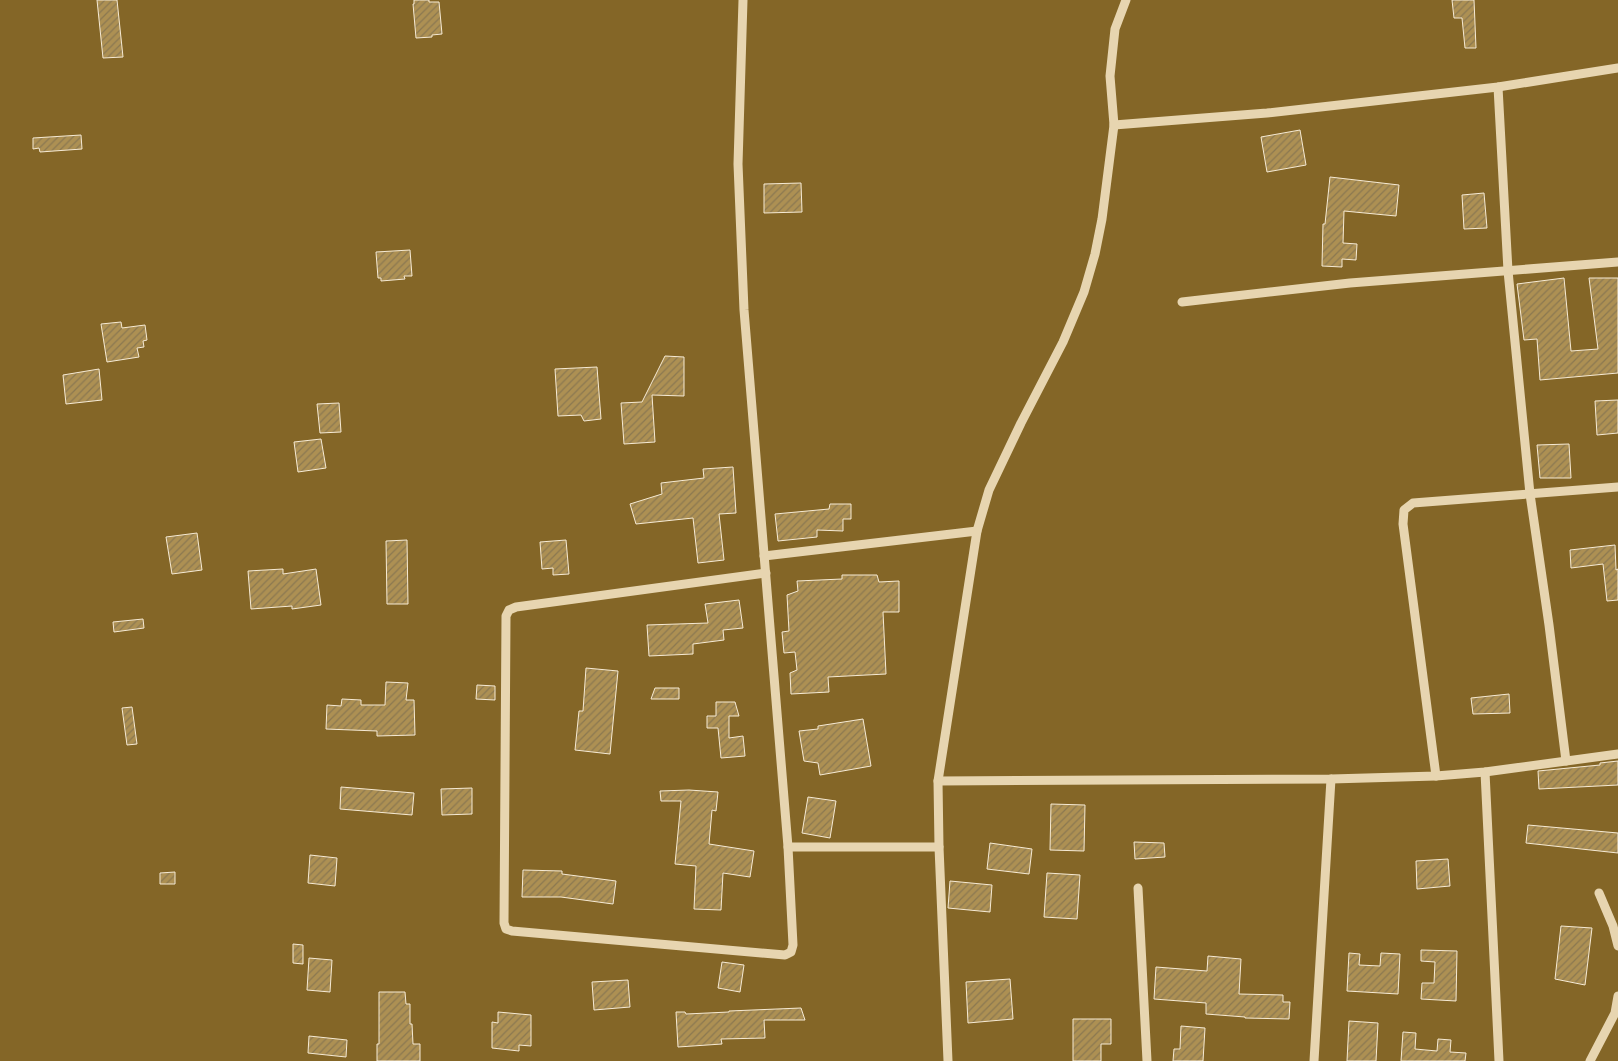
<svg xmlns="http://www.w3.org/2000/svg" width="1618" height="1061" viewBox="0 0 1618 1061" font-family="Manrope,sans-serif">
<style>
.building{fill:url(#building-hatch);stroke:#f6ead4}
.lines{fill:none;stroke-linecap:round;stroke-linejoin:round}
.minor{stroke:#e7d5b0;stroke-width:9}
</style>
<defs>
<pattern id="building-hatch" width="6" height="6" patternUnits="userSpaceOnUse" patternTransform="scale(1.25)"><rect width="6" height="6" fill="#ad9053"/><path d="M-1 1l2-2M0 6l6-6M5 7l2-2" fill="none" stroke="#8b7851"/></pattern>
</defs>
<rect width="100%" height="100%" fill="#846627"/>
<g class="building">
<path d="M 97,0 L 117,0 L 123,57 L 103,58 Z"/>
<path d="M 414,0 L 429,0 L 429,2 L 439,2 L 442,34 L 432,35 L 432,37 L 416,38 L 413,4 L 414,4 Z"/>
<path d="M 1452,0 L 1474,0 L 1476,48 L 1465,48 L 1462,18 L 1454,18 Z"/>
<path d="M 1300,130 L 1306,165 L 1267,172 L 1261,137 Z"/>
<path d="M 81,135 L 82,149 L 40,152 L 39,148 L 33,149 L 33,138 Z"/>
<path d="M 1330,177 L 1399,185 L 1396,216 L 1344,211 L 1343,243 L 1357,244 L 1356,260 L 1342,259 L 1342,267 L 1322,266 L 1323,224 L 1325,224 Z"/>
<path d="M 801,183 L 802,212 L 764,213 L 764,184 Z"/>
<path d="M 1484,193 L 1487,228 L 1464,229 L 1462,195 Z"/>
<path d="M 410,250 L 412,276 L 404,276 L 405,279 L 381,281 L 381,278 L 378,278 L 376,252 Z"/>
<path d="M 1564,278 L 1571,351 L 1598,349 L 1589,278 L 1618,278 L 1618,373 L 1540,380 L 1537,339 L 1524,340 L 1517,284 Z"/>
<path d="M 121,322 L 122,328 L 145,325 L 147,340 L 143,341 L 144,347 L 137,348 L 139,357 L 107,362 L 101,324 Z"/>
<path d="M 665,356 L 684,357 L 684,396 L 652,395 L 655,442 L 624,444 L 621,403 L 642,402 Z"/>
<path d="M 597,367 L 601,419 L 584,421 L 581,415 L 558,416 L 555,369 Z"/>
<path d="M 99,369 L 102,400 L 66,404 L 63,375 Z"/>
<path d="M 1618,400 L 1618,433 L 1597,435 L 1595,401 Z"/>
<path d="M 339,403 L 341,432 L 320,433 L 317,404 Z"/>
<path d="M 321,439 L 326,468 L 298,472 L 294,442 Z"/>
<path d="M 1569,444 L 1571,478 L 1540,478 L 1537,445 Z"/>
<path d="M 733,467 L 736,513 L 719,514 L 724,560 L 698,563 L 693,518 L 636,524 L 630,504 L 662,494 L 661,483 L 704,478 L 703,469 Z"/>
<path d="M 830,504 L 851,504 L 851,519 L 843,519 L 843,531 L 817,530 L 817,537 L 778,541 L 775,514 L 829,509 Z"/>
<path d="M 197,533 L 202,570 L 172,574 L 166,537 Z"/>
<path d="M 407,540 L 408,604 L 387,604 L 386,541 Z"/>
<path d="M 566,540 L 569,574 L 553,575 L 553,568 L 542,569 L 540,542 Z"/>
<path d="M 1615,545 L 1616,570 L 1618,569 L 1618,600 L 1607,601 L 1603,564 L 1571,568 L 1570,550 Z"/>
<path d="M 283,569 L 283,574 L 316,569 L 321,605 L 292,609 L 292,606 L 251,609 L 248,571 Z"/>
<path d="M 842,575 L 877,575 L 879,582 L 899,581 L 899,612 L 883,612 L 886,674 L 828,677 L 829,692 L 791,694 L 790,673 L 797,670 L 795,652 L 784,653 L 782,632 L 789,631 L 787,595 L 798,591 L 797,581 L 842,579 Z"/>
<path d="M 739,600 L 743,628 L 723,630 L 724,640 L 693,644 L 693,654 L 649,656 L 647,625 L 708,623 L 705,604 Z"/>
<path d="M 143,619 L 144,628 L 114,632 L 113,622 Z"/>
<path d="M 586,668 L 618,671 L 610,754 L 575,750 L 579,711 L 583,711 Z"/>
<path d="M 386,682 L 408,683 L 406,700 L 414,700 L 415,735 L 377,736 L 377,731 L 326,729 L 327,705 L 341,706 L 342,699 L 361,700 L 361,705 L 385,705 Z"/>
<path d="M 477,685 L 495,686 L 495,700 L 476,699 Z"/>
<path d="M 655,688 L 679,688 L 679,699 L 651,699 Z"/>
<path d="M 1509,694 L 1510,713 L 1473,714 L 1471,698 Z"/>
<path d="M 716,702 L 735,702 L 739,716 L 729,716 L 729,738 L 743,736 L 745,756 L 721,758 L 718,728 L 707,728 L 707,716 L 716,716 Z"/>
<path d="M 132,707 L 137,744 L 127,745 L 122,708 Z"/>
<path d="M 863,719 L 871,766 L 820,775 L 818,763 L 804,761 L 799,731 L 818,729 L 818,726 Z"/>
<path d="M 1618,761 L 1618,785 L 1539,789 L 1538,771 L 1600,765 L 1600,763 Z"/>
<path d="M 341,787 L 414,793 L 412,815 L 340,809 Z"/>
<path d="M 472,788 L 472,814 L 442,815 L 441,789 Z"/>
<path d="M 689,790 L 718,792 L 716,811 L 712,810 L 709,844 L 754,851 L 750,877 L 723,873 L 721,910 L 694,909 L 696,866 L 675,864 L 681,801 L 661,801 L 660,791 Z"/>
<path d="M 808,797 L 836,801 L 830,838 L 802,833 Z"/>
<path d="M 1051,804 L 1085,805 L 1084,851 L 1050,850 Z"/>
<path d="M 1528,825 L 1618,833 L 1618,853 L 1526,843 Z"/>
<path d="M 1134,842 L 1164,843 L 1165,857 L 1135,859 Z"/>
<path d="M 990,843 L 1032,849 L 1029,874 L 987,869 Z"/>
<path d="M 310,855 L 337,858 L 335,886 L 308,883 Z"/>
<path d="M 1448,859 L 1450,886 L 1417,889 L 1416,861 Z"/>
<path d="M 523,870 L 562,871 L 562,874 L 616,881 L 613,904 L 561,897 L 522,897 Z"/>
<path d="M 175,872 L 175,884 L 160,884 L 160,873 Z"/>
<path d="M 1047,873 L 1080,875 L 1077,919 L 1044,917 Z"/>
<path d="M 950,881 L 992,885 L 990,912 L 948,908 Z"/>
<path d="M 1561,926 L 1592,928 L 1585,985 L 1555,979 Z"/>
<path d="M 293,944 L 303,945 L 303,964 L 293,963 Z"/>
<path d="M 1421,950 L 1457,951 L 1456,1001 L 1421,999 L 1422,983 L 1434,983 L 1435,962 L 1421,961 Z"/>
<path d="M 1349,953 L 1360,954 L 1359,965 L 1380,966 L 1381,953 L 1400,954 L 1398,994 L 1347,991 Z"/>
<path d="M 1208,956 L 1241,959 L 1239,994 L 1283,995 L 1283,1002 L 1290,1002 L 1289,1019 L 1245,1018 L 1245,1017 L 1206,1014 L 1206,1003 L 1154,999 L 1156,967 L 1207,971 Z"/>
<path d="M 309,958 L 332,960 L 330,992 L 307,990 Z"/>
<path d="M 722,962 L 744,965 L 740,992 L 718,988 Z"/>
<path d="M 1010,979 L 1013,1019 L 968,1023 L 966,982 Z"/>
<path d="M 628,980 L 630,1007 L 594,1010 L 592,982 Z"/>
<path d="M 379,992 L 405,992 L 406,1004 L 410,1004 L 410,1024 L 412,1024 L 413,1044 L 420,1044 L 420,1061 L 377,1061 L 377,1044 L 379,1044 Z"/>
<path d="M 801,1008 L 805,1020 L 764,1020 L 765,1038 L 721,1039 L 722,1044 L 678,1047 L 676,1012 L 685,1012 L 686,1014 L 729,1012 L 729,1011 Z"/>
<path d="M 498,1012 L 531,1015 L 531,1046 L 519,1045 L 519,1051 L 492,1048 L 492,1022 L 498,1023 Z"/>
<path d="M 1073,1019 L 1111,1019 L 1111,1044 L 1101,1044 L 1101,1061 L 1073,1061 Z"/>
<path d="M 1349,1021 L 1378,1023 L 1376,1061 L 1347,1061 Z"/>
<path d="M 1181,1026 L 1205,1028 L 1203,1061 L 1173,1061 L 1174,1049 L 1180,1049 Z"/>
<path d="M 1403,1032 L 1416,1033 L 1415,1049 L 1437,1051 L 1438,1039 L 1451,1040 L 1450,1052 L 1466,1053 L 1465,1061 L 1401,1061 Z"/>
<path d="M 309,1036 L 347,1040 L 346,1057 L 308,1053 Z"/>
</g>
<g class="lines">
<g class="minor">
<path d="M 743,0 L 738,164 L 744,310 L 788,847 L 939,847"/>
<path d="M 1498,87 L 1508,271 L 1530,494 L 1549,625 L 1566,761"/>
<path d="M 1114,125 L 1267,113 L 1498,87 L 1618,68"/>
<path d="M 1182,302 L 1350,283 L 1618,262"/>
<path d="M 764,556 L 977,531"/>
<path d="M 766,573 L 516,607 L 509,610 L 506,616 L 504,923 L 506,929 L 512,931 L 785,955 L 791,952 L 793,945 L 788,847"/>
<path d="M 1485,772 L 1499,1061"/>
<path d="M 1436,776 L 1403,524 L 1404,510 L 1413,503 L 1618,487"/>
<path d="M 938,781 L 1331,779 L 1436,776 L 1485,772 L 1618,754"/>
<path d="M 1138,888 L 1147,1061"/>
<path d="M 1599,893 L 1613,926 L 1618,946"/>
<path d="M 948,1061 L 939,847 L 938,781 L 977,531 L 989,490 L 1021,423 L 1063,342 L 1084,292 L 1095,254 L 1102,219 L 1114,125 L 1110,76 L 1115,29 L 1126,0"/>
<path d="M 1314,1061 L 1331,779"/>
<path d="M 1590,1061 L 1615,1013 L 1618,996"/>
</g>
</g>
</svg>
